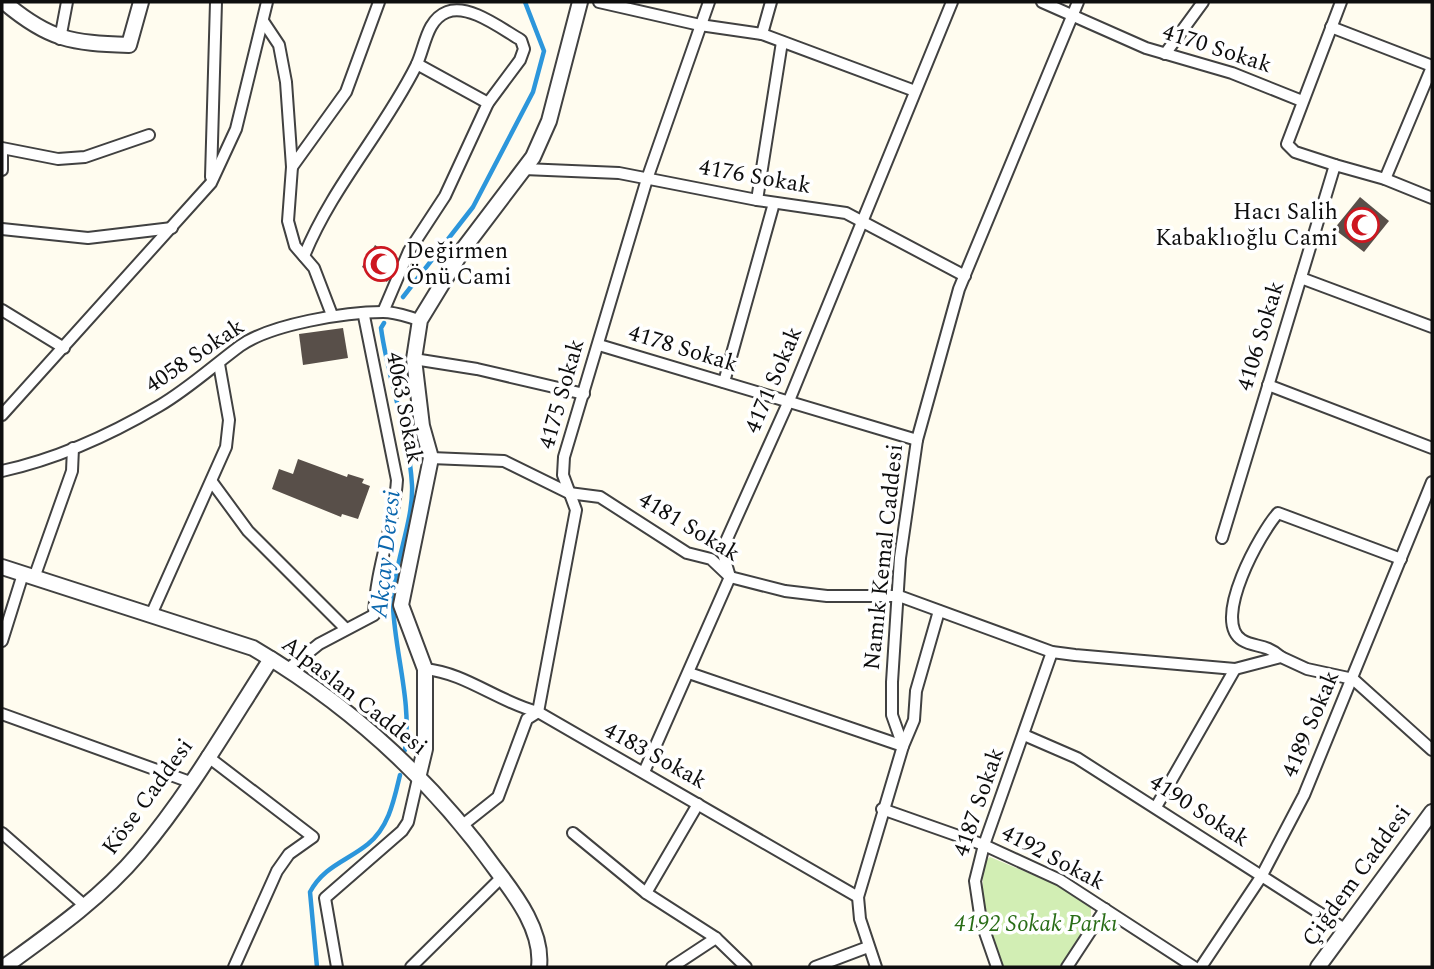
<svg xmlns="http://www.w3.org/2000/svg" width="1434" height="969" viewBox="0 0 1434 969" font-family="Spectral,serif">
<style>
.green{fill:#d2eeb4}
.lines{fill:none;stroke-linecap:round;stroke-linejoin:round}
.stream{stroke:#2c96db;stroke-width:4.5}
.building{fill:#584f49}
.minor-casing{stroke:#414141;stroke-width:14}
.tertiary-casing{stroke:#414141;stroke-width:18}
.minor{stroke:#fff;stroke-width:10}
.tertiary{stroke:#fff;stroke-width:14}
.labels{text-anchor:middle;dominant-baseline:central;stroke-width:7;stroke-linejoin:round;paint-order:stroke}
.street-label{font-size:23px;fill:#0e0e0e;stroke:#fff}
.poi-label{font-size:23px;fill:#0e0e0e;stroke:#fff;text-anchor:end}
.park-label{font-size:23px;font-style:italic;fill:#296d17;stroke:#fff}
.water-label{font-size:24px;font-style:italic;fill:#0a66ad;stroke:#fff}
</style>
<rect width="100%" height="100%" fill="#fffcef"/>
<path class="green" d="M 990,857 L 1055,884 L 1091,908 L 1091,921 L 1061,967 L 1004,967 C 991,929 976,900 986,860 Z"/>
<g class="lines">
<g class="stream">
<path d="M 403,297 L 473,207 L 533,92 L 544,51 L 525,2"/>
<path d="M 384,323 L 381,328 C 388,381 409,431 412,485 C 414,521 392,568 393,606 C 395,654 412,702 405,750"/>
<path d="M 317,967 L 310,892 C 324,866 347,861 368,844 C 389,827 394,800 400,775"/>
</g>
</g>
<g class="building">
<path d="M 1360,197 L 1389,221 L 1364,252 L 1334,229 Z"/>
<path d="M 375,245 L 397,260 L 387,282 L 362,267 Z"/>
<path d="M 343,328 L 348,358 L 303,365 L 299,334 Z"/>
<path d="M 298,459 L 347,477 L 348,474 L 364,479 L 362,483 L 370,486 L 358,519 L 342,514 L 341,517 L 272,489 L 279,469 L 293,474 Z"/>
</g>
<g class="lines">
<g class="minor-casing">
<g id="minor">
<path d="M 599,2 L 700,25 L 762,34 L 915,91"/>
<path d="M 1042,2 L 1146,48 L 1232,73 L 1302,101"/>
<path d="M 263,21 L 279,45 L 286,82 L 292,167 L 288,221 L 295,246 L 314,268 L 332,315"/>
<path d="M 1331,27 L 1432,66"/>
<path d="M 762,34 L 771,2"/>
<path d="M 60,39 L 67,2"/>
<path d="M 1165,54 L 1203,2"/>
<path d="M 417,64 L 488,103"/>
<path d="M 2,148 L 58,159 L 85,157 L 149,135"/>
<path d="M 2,153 L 2,170"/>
<path d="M 1335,165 L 1295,152 L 1287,144 L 1341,2"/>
<path d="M 292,167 L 346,92 L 379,2"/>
<path d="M 524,169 L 619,173 L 757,200 L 846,213 L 965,276"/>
<path d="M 211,177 L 216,2"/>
<path d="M 1385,179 L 1432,67"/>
<path d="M 757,200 L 782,42"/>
<path d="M 2,229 L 88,238 L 172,228"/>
<path d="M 304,256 C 332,187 383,132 416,66 C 425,48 426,20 447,12 C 469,3 503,30 521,40 L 524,49 L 520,60 L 488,103 L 445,196 L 409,251 L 383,312"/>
<path d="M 1301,278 L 1432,327"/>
<path d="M 2,310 L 64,348"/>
<path d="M 599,345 L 917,440"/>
<path d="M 414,359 L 477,369 L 584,394"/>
<path d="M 724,382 L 774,203"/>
<path d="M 1268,385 L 1432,448"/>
<path d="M 2,415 L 211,183 L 236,129 L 267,2"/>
<path d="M 431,458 L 504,461 L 569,493 L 600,497 L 687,553 L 711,559 L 730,577 L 785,591 L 827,596 L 899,596 L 1052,652 L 1075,655 L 1235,669 L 1281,657 L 1307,669 L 1353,679 L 1432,750"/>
<path d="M 2,471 C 57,459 110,435 159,406 C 188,389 213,366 240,346 C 271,324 346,312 383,312 C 396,312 408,317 420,320"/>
<path d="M 212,482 L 248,531 L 345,628"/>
<path d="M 1222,538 L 1335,165 L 1385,179 L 1432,198"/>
<path d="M 34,578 L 72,471 L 73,448"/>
<path d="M 151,615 L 226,447 L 229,420 L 219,364"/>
<path d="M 2,641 L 23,574"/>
<path d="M 1281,657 C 1265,643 1255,648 1242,640 C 1211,620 1261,532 1278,513 L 1401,559"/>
<path d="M 288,669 L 319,644 L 374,615 C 376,565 394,528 397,480 L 364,316"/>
<path d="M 425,669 C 466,673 498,702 538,712 L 858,897"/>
<path d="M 689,673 L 903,746 L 914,720 L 916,691 L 939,611"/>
<path d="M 2,714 L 190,782"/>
<path d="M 1024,735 L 1077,758 L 1346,930"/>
<path d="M 207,756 L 313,837 L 289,854 L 277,871 L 234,967"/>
<path d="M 644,772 L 730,577 L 722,550 L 788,403 L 952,2"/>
<path d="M 1156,807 L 1235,669"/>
<path d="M 882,809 L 984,845 L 1060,880 L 1194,967"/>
<path d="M 464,824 L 498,797 L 527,719 L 538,712 L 576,510 L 563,475 L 564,457 L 647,179 L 709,2"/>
<path d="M 2,833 L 84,905"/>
<path d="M 573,833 L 646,893 L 716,938 L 746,967"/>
<path d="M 646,893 L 698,804"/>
<path d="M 337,967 L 325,898 L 402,831 L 408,822 L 419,774"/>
<path d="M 411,967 L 502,877"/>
<path d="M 672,967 L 716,938"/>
<path d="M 815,967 L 868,947"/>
<path d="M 876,967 L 860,919 L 858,897 L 903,746 L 892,715 L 892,682 L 900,558 L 917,440 L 959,289 L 1078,2"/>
<path d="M 997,967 L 981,921 L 975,881 L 984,845 L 1052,652"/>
<path d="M 1067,967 L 1105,909"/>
<path d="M 1201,967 L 1261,877 L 1304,795 L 1432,482"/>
</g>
</g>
<g class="tertiary-casing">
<g id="tertiary">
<path d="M 4,2 C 49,40 71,43 129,45 L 141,2"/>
<path d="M 2,567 L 253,648 C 350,705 432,780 497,871 C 517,897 543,932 539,967"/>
<path d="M 419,774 L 425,749 L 425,669 L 401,605 L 431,458 L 422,426 L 414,359 L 420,320 L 464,248 L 533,157 L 549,121 L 580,2"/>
<path d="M 4,967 C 51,933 101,898 139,853 C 189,794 229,724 271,659"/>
<path d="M 1318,967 L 1432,812"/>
</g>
</g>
<use href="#minor" class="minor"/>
<use href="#tertiary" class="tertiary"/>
</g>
<defs>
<g id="mosque-ring" transform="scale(1.75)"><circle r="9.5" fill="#fff" stroke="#cd1720" stroke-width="1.5"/><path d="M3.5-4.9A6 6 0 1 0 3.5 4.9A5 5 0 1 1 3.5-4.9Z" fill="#cd1720"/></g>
</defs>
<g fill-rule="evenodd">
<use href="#mosque-ring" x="1362" y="225"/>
<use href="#mosque-ring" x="381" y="264"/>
</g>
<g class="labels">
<g class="street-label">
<text transform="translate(1217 49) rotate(18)">4170 Sokak</text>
<text transform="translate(755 177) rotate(10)">4176 Sokak</text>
<text transform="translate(1261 336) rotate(-73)">4106 Sokak</text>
<text transform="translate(683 349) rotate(17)">4178 Sokak</text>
<text transform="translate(195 356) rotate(-34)">4058 Sokak</text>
<text transform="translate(774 380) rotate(-67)">4171 Sokak</text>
<text transform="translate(562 394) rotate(-74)">4175 Sokak</text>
<text transform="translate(404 408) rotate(79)">4063 Sokak</text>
<text transform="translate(689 527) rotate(31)">4181 Sokak</text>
<text transform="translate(884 557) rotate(-84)">Namık Kemal Caddesi</text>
<text transform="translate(354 696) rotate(38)">Alpaslan Caddesi</text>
<text transform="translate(1311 724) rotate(-67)">4189 Sokak</text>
<text transform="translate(655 756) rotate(29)">4183 Sokak</text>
<text transform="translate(148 797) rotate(-54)">Köse Caddesi</text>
<text transform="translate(979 802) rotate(-71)">4187 Sokak</text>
<text transform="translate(1199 811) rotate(33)">4190 Sokak</text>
<text transform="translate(1053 858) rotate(28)">4192 Sokak</text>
<text transform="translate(1357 876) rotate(-54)">Çiğdem Caddesi</text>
</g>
<g class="poi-label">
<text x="1338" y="212">Hacı Salih<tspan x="1338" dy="26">Kabaklıoğlu Cami</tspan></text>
<text x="406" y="251" text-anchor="start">Değirmen<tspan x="406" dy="26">Önü Cami</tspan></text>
</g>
<g class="park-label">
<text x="1036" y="924">4192 Sokak Parkı</text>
</g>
<g class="water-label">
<text transform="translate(386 554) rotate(-84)">Akçay Deresi</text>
</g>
</g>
<rect width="1434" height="969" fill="none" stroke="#0e0e0e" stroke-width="7"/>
</svg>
